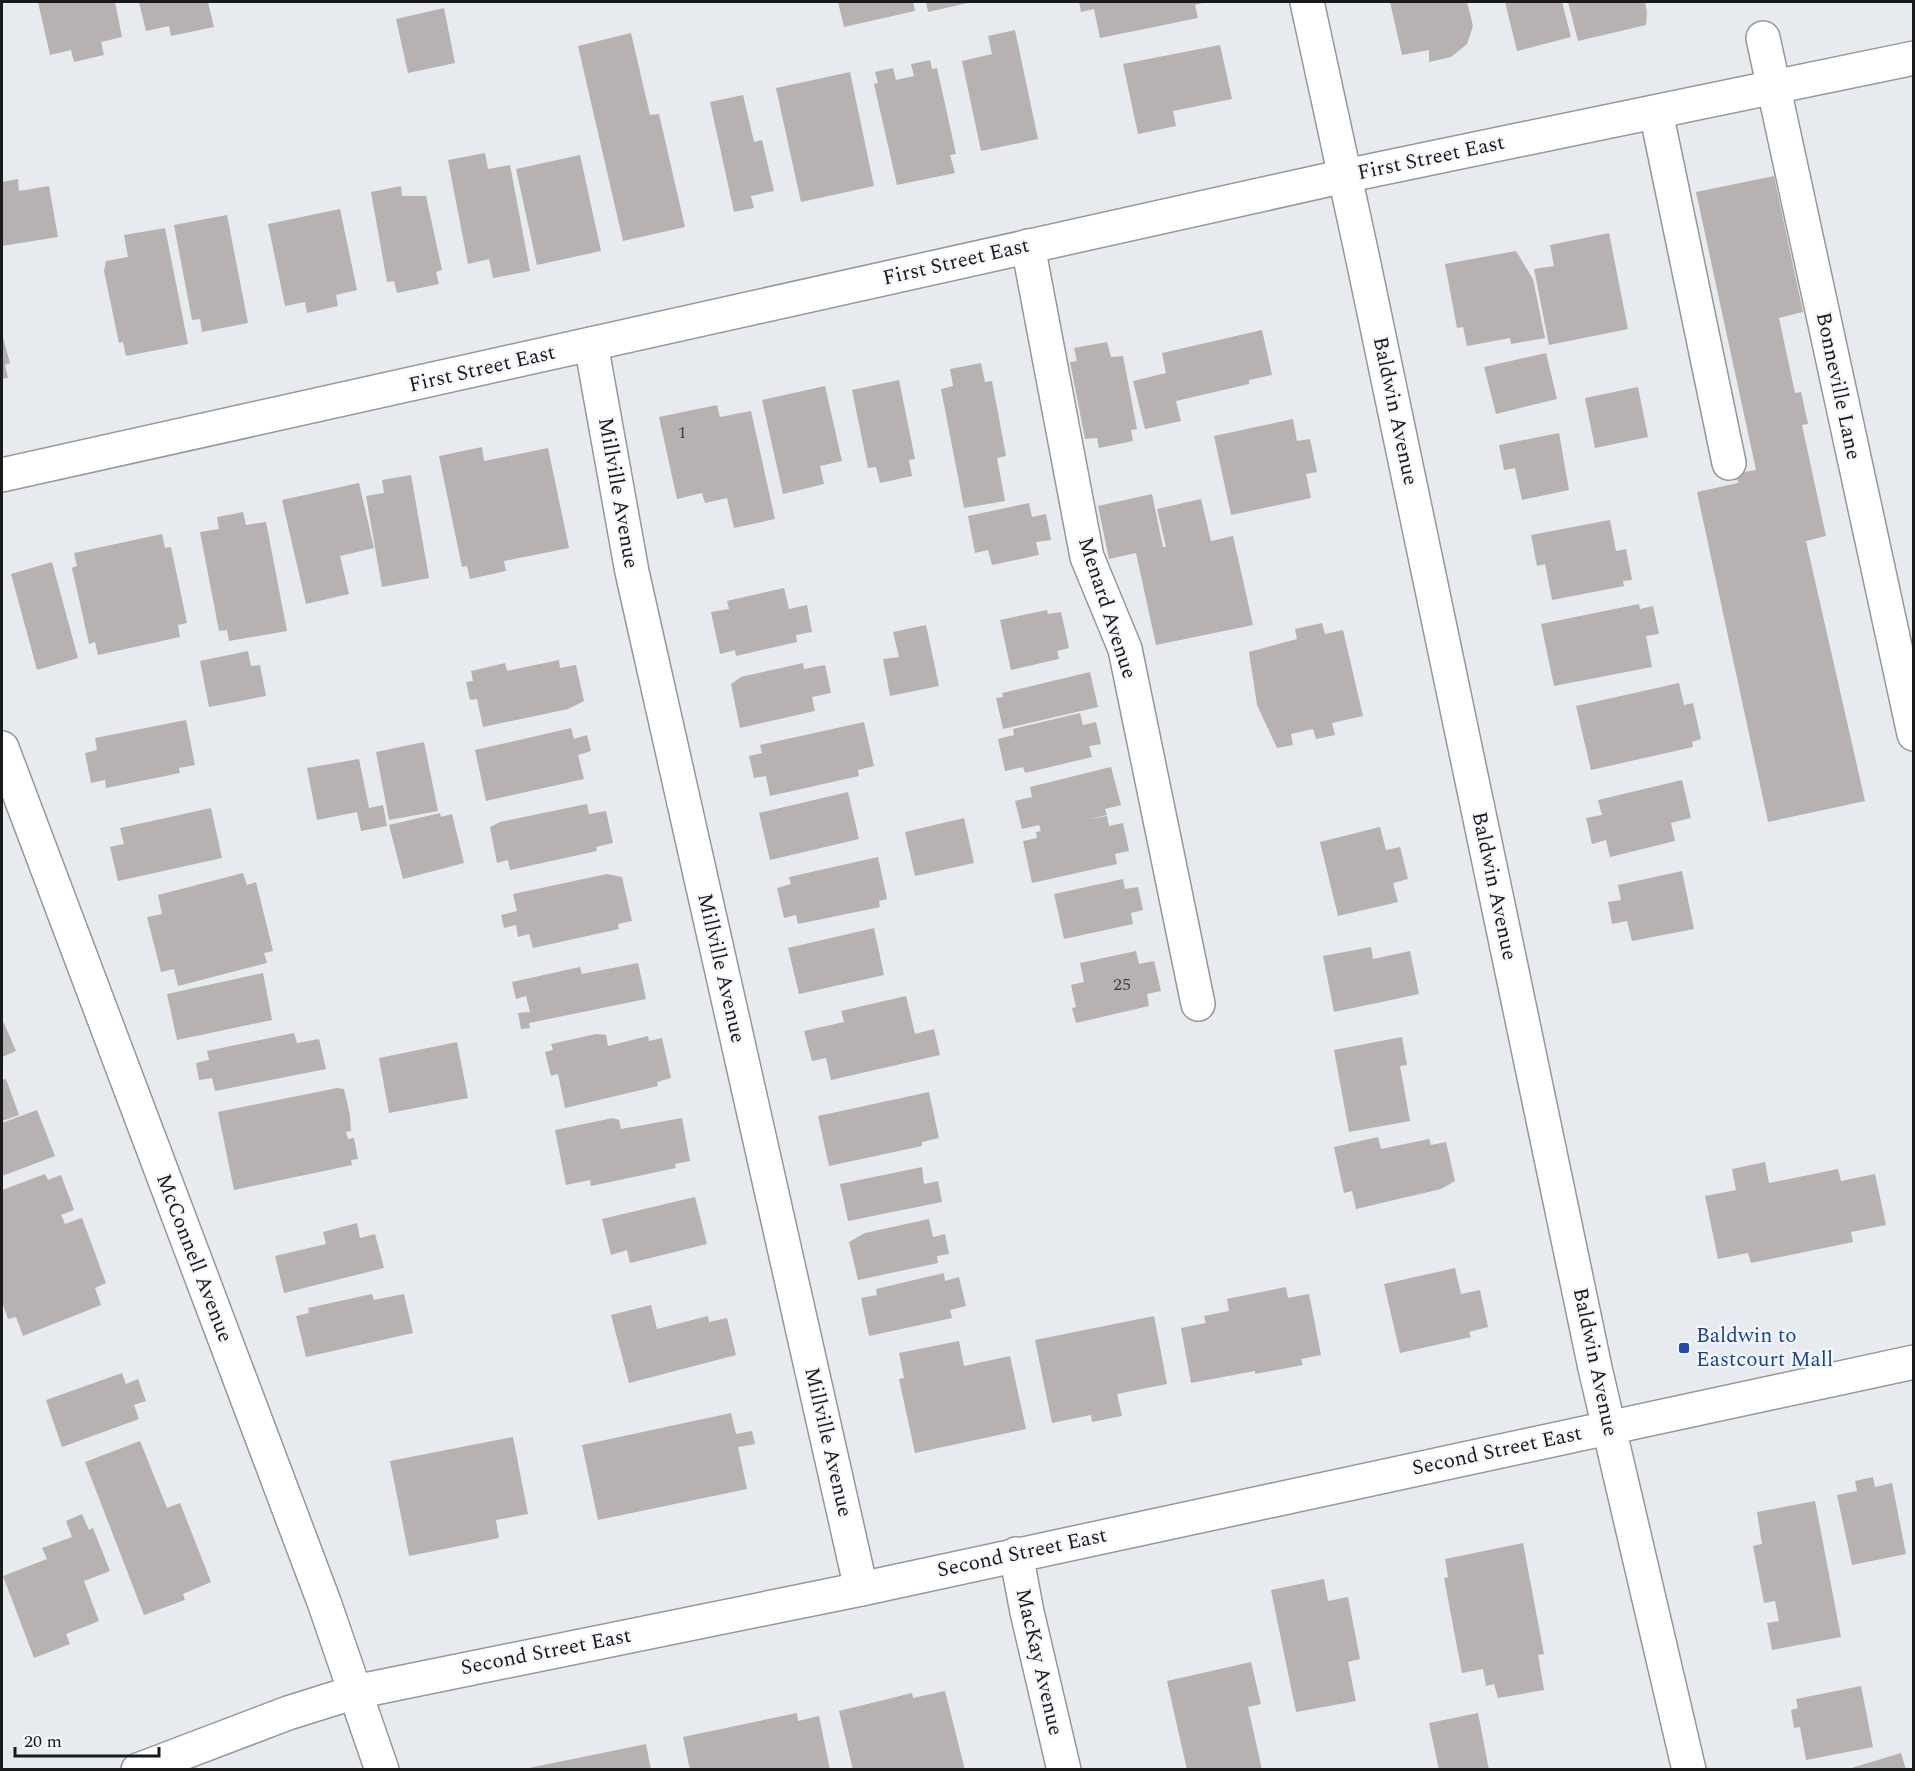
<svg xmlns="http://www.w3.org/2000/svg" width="1915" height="1771" viewBox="0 0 1915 1771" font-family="Spectral,serif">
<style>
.building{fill:#b7b2b1}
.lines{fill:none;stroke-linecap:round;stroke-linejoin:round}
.minor-casing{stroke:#95979b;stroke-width:36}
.major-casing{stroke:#95979b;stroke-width:36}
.minor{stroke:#fff;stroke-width:33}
.major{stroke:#fff;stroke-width:33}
.transit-dot{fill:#1a4fb4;stroke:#f5f7fc;stroke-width:2}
.labels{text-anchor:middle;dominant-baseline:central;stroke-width:4.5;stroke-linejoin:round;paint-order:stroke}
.number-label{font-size:18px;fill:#404041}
.street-label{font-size:21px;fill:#191a1c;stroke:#f5f7fc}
.transit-label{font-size:21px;fill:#164399;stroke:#f5f7fc;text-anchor:start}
</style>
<rect width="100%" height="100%" fill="#e7eaee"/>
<g class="building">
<path d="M 38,2 L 115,2 L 122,37 L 101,42 L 104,55 L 74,62 L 71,50 L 50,55 Z"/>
<path d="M 139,2 L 208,2 L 214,27 L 171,36 L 169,26 L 146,31 Z"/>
<path d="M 838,2 L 913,2 L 915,11 L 844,27 Z"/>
<path d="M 926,2 L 972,2 L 928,12 Z"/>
<path d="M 1079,2 L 1206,2 L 1195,5 L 1198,18 L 1100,38 L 1094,9 L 1081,12 Z"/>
<path d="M 1390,2 L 1467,2 L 1473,26 L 1467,44 L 1451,57 L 1429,62 L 1429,50 L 1402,55 Z"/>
<path d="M 1505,2 L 1562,2 L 1571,37 L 1517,51 Z"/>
<path d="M 1568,2 L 1645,2 L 1647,13 L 1646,25 L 1578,41 Z"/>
<path d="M 444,8 L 455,63 L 408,73 L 396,19 Z"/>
<path d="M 1015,30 L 1038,139 L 981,151 L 962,61 L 992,54 L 988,36 Z"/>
<path d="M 631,33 L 650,115 L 659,114 L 685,227 L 623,241 L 578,46 Z"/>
<path d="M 1220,45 L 1232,99 L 1173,111 L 1176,126 L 1138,134 L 1123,64 Z"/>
<path d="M 930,60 L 932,69 L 937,68 L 956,154 L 950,155 L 955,173 L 897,185 L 874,84 L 878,83 L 875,72 L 893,68 L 896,80 L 914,76 L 911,64 Z"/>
<path d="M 850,72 L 874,186 L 801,202 L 776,88 Z"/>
<path d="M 743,95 L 754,142 L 762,140 L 774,191 L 751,196 L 754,208 L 734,212 L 710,102 Z"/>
<path d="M 485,153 L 488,169 L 510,165 L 530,271 L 493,278 L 489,259 L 468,264 L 448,160 Z"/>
<path d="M 580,155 L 601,251 L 537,265 L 516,169 Z"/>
<path d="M 1774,176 L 1803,312 L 1779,318 L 1795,393 L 1801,392 L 1808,424 L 1802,425 L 1826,536 L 1806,541 L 1865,801 L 1768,822 L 1697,492 L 1738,483 L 1736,473 L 1756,470 L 1696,192 Z"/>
<path d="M 18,179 L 19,191 L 49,186 L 58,237 L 2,246 L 2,182 Z"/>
<path d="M 401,186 L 402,196 L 426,196 L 442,270 L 436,272 L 439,284 L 397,293 L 394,281 L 387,282 L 371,192 Z"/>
<path d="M 340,209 L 357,290 L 336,295 L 338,306 L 307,313 L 305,302 L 285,306 L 268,224 Z"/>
<path d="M 227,215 L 248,323 L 202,332 L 200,319 L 192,320 L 174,225 Z"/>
<path d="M 165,228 L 188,344 L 126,356 L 123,342 L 119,343 L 104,271 L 106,261 L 128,257 L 124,235 Z"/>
<path d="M 1609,233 L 1628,329 L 1549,345 L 1534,269 L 1554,266 L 1550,245 Z"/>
<path d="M 1516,251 L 1533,279 L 1545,338 L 1511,344 L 1510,338 L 1467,346 L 1463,327 L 1457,328 L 1445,264 Z"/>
<path d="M 1262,330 L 1272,375 L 1249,380 L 1249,384 L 1176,401 L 1181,421 L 1145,429 L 1133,381 L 1166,373 L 1162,353 Z"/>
<path d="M 2,334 L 10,363 L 5,365 L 8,378 L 2,379 Z"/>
<path d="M 1107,342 L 1111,357 L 1123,356 L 1137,429 L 1131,430 L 1133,441 L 1099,448 L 1097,438 L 1085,439 L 1070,362 L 1077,361 L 1074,348 Z"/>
<path d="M 1546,353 L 1557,399 L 1496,414 L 1484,367 Z"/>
<path d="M 981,363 L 985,382 L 992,381 L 1006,456 L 997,458 L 1005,501 L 964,508 L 941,389 L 953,386 L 950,369 Z"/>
<path d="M 899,380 L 915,459 L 909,460 L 912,476 L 880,483 L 876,467 L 868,468 L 852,390 Z"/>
<path d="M 825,386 L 842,461 L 820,466 L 824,484 L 783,494 L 762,400 Z"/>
<path d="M 1638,387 L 1648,437 L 1595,448 L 1585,398 Z"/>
<path d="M 717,405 L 720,417 L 751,411 L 775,519 L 734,528 L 727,498 L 705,503 L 702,493 L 677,499 L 659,417 Z"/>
<path d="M 1293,419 L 1297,441 L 1310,439 L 1317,472 L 1306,474 L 1311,498 L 1231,515 L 1214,436 Z"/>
<path d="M 1559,433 L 1569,490 L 1522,500 L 1515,468 L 1504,470 L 1499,445 Z"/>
<path d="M 482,447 L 484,461 L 548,448 L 569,548 L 504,561 L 506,571 L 470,579 L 467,566 L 462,567 L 439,456 Z"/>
<path d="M 411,475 L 429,578 L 382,587 L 366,496 L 384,493 L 382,480 Z"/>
<path d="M 359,483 L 374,548 L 340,556 L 349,594 L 306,604 L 282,500 Z"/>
<path d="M 1152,494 L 1163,547 L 1166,547 L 1157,509 L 1201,499 L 1211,541 L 1233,536 L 1253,625 L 1156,645 L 1136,553 L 1109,559 L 1098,506 Z"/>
<path d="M 1029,503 L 1032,517 L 1046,514 L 1051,540 L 1036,542 L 1039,555 L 992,565 L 988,550 L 975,553 L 968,516 Z"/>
<path d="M 243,512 L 246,525 L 266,522 L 287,631 L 229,641 L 227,630 L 219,631 L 200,532 L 219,529 L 217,517 Z"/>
<path d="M 1610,520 L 1616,551 L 1626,549 L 1632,580 L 1623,581 L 1624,586 L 1552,600 L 1545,564 L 1537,566 L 1531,535 Z"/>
<path d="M 162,534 L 165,548 L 171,547 L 187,623 L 178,625 L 180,637 L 98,655 L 95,642 L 89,644 L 72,568 L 77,566 L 74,553 Z"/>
<path d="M 52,562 L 78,658 L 37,670 L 11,574 Z"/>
<path d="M 784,588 L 789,609 L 807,605 L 812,632 L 796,635 L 797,642 L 736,656 L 735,650 L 720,654 L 711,612 L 729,609 L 727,601 Z"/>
<path d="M 1639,604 L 1640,609 L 1653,606 L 1659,634 L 1646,636 L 1652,667 L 1554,686 L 1541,624 Z"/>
<path d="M 1047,610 L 1048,614 L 1061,612 L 1069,648 L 1057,651 L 1059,659 L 1011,670 L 1000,620 Z"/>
<path d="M 1322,623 L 1325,634 L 1343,630 L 1363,716 L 1332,723 L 1335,735 L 1316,739 L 1313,729 L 1291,734 L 1293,745 L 1277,748 L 1257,705 L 1249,652 L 1297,639 L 1295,629 Z"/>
<path d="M 926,625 L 939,686 L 890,696 L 883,659 L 899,657 L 893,632 Z"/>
<path d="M 248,651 L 251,666 L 260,665 L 266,696 L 209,707 L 200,661 Z"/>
<path d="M 559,660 L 560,668 L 576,665 L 584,701 L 568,709 L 483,727 L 477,699 L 470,700 L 466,682 L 473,681 L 471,671 L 505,663 L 507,671 Z"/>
<path d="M 803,663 L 804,669 L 825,665 L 831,693 L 812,697 L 815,711 L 740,728 L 731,684 L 741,677 Z"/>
<path d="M 1090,672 L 1098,707 L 1003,729 L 996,698 L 1003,697 L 1002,693 Z"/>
<path d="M 1679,683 L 1684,705 L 1693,703 L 1701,739 L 1692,742 L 1693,747 L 1591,770 L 1576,706 Z"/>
<path d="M 1080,713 L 1083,725 L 1096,722 L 1101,744 L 1089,746 L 1092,757 L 1025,773 L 1023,767 L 1005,771 L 998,739 L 1014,735 L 1013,729 Z"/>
<path d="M 186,720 L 195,765 L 179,768 L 180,773 L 106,788 L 105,780 L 91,783 L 85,753 L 97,750 L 95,738 Z"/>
<path d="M 864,722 L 874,766 L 858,770 L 859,776 L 770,796 L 766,776 L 754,778 L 749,756 L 762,753 L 760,745 Z"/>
<path d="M 571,728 L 574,739 L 587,735 L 591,751 L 578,755 L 584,779 L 486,801 L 475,750 Z"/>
<path d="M 424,742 L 438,811 L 389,820 L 376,752 Z"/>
<path d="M 359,759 L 369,808 L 383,805 L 387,826 L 361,831 L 357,812 L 317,820 L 307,768 Z"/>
<path d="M 1111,767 L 1121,805 L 1105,809 L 1107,815 L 1089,819 L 1107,816 L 1109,826 L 1123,823 L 1129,851 L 1115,854 L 1117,864 L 1032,883 L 1023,841 L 1037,838 L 1036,832 L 1041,831 L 1039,825 L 1022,829 L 1015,801 L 1032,797 L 1030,787 Z"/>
<path d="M 1682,780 L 1691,818 L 1671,823 L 1675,841 L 1610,857 L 1606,840 L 1592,844 L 1586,818 L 1602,815 L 1598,800 Z"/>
<path d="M 848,792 L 859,839 L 770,860 L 759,813 Z"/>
<path d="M 587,804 L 589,814 L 606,811 L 613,843 L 596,847 L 597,851 L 510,870 L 508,860 L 497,863 L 490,827 L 500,822 Z"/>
<path d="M 211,808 L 222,858 L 118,881 L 110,847 L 124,844 L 120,828 Z"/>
<path d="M 440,813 L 441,817 L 452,814 L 464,863 L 403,879 L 389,825 Z"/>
<path d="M 964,818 L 974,863 L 915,876 L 905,832 Z"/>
<path d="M 1380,827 L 1386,850 L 1400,847 L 1408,879 L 1393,883 L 1398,902 L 1338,916 L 1320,842 Z"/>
<path d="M 878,857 L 887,899 L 879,901 L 880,907 L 798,924 L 796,915 L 784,918 L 777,888 L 791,884 L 789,877 Z"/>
<path d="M 1682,871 L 1694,929 L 1632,941 L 1627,921 L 1612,924 L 1608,902 L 1621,900 L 1618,885 Z"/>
<path d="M 243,873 L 247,885 L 256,882 L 273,951 L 264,953 L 267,963 L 178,986 L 174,969 L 161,972 L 147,917 L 162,914 L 158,895 Z"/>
<path d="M 607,874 L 622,877 L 632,921 L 618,924 L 619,929 L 533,948 L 529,934 L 518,937 L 516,925 L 504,928 L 501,915 L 517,911 L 513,894 Z"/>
<path d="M 1123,879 L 1125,889 L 1138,887 L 1143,910 L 1131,913 L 1133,924 L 1064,939 L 1054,894 Z"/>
<path d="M 874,928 L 884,975 L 799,994 L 788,948 Z"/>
<path d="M 1371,947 L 1373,959 L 1410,951 L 1419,994 L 1334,1012 L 1323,956 Z"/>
<path d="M 1136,951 L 1139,964 L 1154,961 L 1161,991 L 1147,994 L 1149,1006 L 1076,1023 L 1072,1008 L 1076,1007 L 1071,985 L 1084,982 L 1080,963 Z"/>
<path d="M 638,963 L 646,999 L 529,1023 L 530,1028 L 521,1029 L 518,1013 L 530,1012 L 526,996 L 516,999 L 512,982 L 580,967 L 582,974 Z"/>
<path d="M 263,973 L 272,1020 L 177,1040 L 167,994 Z"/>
<path d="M 906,996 L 915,1034 L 934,1029 L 940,1055 L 831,1080 L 826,1058 L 812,1061 L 804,1031 L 844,1022 L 841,1011 Z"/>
<path d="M 4,1023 L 16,1051 L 2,1057 L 2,1024 Z"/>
<path d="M 294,1033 L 297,1043 L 319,1039 L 326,1069 L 215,1091 L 212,1078 L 199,1080 L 196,1063 L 209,1060 L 207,1051 Z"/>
<path d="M 596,1034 L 606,1035 L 608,1046 L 648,1036 L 649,1041 L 662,1038 L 671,1078 L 657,1082 L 658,1086 L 565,1108 L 558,1074 L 551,1076 L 545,1052 L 553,1050 L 551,1044 Z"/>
<path d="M 1402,1037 L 1407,1065 L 1400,1066 L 1410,1121 L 1349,1132 L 1334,1050 Z"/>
<path d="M 457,1042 L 468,1098 L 389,1113 L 379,1058 Z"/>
<path d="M 6,1079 L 19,1115 L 2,1121 L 2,1080 Z"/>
<path d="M 337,1088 L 344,1089 L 350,1115 L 351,1131 L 346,1132 L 348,1139 L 354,1138 L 358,1159 L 351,1160 L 352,1165 L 234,1190 L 218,1112 Z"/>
<path d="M 929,1092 L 939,1138 L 922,1142 L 922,1146 L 829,1166 L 818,1116 Z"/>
<path d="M 37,1110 L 55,1156 L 2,1176 L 2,1123 Z"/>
<path d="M 613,1118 L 619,1120 L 621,1129 L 682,1118 L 690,1161 L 675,1164 L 676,1168 L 591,1186 L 590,1180 L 566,1185 L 555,1130 Z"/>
<path d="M 1378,1137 L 1381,1149 L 1429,1139 L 1431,1145 L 1446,1142 L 1455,1181 L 1441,1189 L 1356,1209 L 1352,1191 L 1344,1193 L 1334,1147 Z"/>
<path d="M 1765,1162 L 1769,1183 L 1838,1169 L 1841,1181 L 1875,1174 L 1886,1225 L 1851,1232 L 1853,1242 L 1751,1263 L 1748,1253 L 1718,1259 L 1705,1196 L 1736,1190 L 1732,1169 Z"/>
<path d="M 922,1167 L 924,1184 L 938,1181 L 942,1202 L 848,1221 L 840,1184 Z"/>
<path d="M 45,1174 L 48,1180 L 61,1175 L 74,1210 L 61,1215 L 65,1224 L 82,1218 L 106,1283 L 95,1288 L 101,1305 L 23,1336 L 16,1317 L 8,1319 L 2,1302 L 2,1190 Z"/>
<path d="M 695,1197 L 707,1244 L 630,1263 L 627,1250 L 611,1255 L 602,1219 Z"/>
<path d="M 929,1219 L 933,1237 L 945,1234 L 949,1254 L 937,1256 L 938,1263 L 858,1280 L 849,1242 L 865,1233 Z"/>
<path d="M 357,1223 L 360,1238 L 375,1234 L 384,1268 L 284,1293 L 275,1256 L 326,1244 L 323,1232 Z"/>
<path d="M 1455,1268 L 1461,1294 L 1480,1290 L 1488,1327 L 1469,1332 L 1471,1337 L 1400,1353 L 1384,1284 Z"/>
<path d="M 944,1273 L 945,1281 L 959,1277 L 966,1306 L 950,1310 L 952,1318 L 869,1336 L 861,1298 L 877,1295 L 876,1289 Z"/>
<path d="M 1286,1287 L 1288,1298 L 1309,1294 L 1321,1355 L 1301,1359 L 1303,1365 L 1255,1374 L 1255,1371 L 1191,1383 L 1181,1328 L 1206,1323 L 1204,1316 L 1229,1311 L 1227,1299 Z"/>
<path d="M 372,1294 L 374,1300 L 404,1294 L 413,1333 L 306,1357 L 296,1316 L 309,1313 L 308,1308 Z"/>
<path d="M 651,1305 L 657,1329 L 708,1316 L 709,1322 L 727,1318 L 736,1355 L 629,1383 L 611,1315 Z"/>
<path d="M 1154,1316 L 1167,1384 L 1117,1394 L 1122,1416 L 1092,1422 L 1091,1415 L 1052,1423 L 1035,1340 Z"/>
<path d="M 959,1341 L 964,1366 L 1010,1356 L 1026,1429 L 915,1453 L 899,1379 L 904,1378 L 899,1353 Z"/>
<path d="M 122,1373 L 126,1384 L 138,1379 L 146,1401 L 134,1405 L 139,1419 L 62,1447 L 46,1400 Z"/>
<path d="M 731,1413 L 736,1434 L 752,1431 L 755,1444 L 738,1447 L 747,1489 L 598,1520 L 582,1445 Z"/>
<path d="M 513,1437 L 528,1514 L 496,1520 L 499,1538 L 409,1556 L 390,1461 Z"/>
<path d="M 140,1441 L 167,1508 L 180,1503 L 211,1582 L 183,1594 L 185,1600 L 144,1615 L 85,1462 Z"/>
<path d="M 1873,1477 L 1875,1487 L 1892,1483 L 1906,1554 L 1852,1565 L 1837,1495 L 1857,1491 L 1855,1481 Z"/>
<path d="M 1815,1501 L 1841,1637 L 1772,1650 L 1767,1623 L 1779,1621 L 1775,1601 L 1764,1603 L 1753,1546 L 1762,1544 L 1757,1512 Z"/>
<path d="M 82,1514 L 89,1530 L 93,1528 L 110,1571 L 84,1581 L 99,1621 L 66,1634 L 70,1644 L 34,1658 L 3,1576 L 47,1559 L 42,1548 L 72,1537 L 66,1521 Z"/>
<path d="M 1523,1543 L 1544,1654 L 1538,1655 L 1544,1690 L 1498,1698 L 1494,1684 L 1486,1686 L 1483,1669 L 1462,1673 L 1444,1578 L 1448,1577 L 1445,1559 Z"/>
<path d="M 1324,1579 L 1328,1601 L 1348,1597 L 1360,1659 L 1348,1662 L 1356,1701 L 1296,1712 L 1271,1590 Z"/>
<path d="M 1251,1662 L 1261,1704 L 1248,1707 L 1262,1770 L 1187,1770 L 1167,1681 Z"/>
<path d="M 1861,1686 L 1873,1747 L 1806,1760 L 1800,1727 L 1794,1728 L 1791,1710 L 1798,1708 L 1796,1699 Z"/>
<path d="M 945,1691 L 965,1770 L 853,1770 L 839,1711 L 912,1693 L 913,1698 Z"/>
<path d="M 797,1713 L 798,1721 L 819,1716 L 830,1770 L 690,1770 L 683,1737 Z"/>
<path d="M 1478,1713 L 1489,1770 L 1439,1770 L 1429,1723 Z"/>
<path d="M 646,1744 L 651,1770 L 529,1770 L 529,1768 Z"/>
<path d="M 1901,1753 L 1906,1770 L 1848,1770 L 1848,1769 Z"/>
</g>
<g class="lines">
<g class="minor-casing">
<g id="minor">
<path d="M 1307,2 L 1362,255 L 1595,1368 L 1689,1770"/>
<path d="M 1763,38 L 1914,734"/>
<path d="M 1656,112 L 1729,463"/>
<path d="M 1028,246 L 1087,557 L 1125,649 L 1198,1004"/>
<path d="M 591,344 L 632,572 L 861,1589"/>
<path d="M 2,475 L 1345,176 L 1914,58"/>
<path d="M 1016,1554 L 1027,1612 L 1064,1770"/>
</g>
</g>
<g class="major-casing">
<g id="major">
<path d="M 2,748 L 324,1602 L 382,1770"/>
<path d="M 138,1770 L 288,1713 L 355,1692 L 861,1589 L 1914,1362"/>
</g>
</g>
<use href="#minor" class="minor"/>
<use href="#major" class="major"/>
</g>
<rect class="transit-dot" x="1678" y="1342" width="12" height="12" rx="3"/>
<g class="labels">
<g class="number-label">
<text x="682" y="432">1</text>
<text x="1122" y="984">25</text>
</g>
<g class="street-label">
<text transform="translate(1431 158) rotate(-12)">First Street East</text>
<text transform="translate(956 262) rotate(-13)">First Street East</text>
<text transform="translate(482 369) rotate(-13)">First Street East</text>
<text transform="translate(1838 386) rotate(78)">Bonneville Lane</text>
<text transform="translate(1395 411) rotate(78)">Baldwin Avenue</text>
<text transform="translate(618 493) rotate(80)">Millville Avenue</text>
<text transform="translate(1107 608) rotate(72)">Menard Avenue</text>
<text transform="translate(1494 886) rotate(78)">Baldwin Avenue</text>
<text transform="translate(721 968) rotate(77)">Millville Avenue</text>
<text transform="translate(194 1258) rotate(69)">McConnell Avenue</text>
<text transform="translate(1595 1362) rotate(78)">Baldwin Avenue</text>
<text transform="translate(828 1442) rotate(77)">Millville Avenue</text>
<text transform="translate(1497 1451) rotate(-12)">Second Street East</text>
<text transform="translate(1022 1553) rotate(-12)">Second Street East</text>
<text transform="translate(546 1652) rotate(-11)">Second Street East</text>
<text transform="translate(1039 1662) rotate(77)">MacKay Avenue</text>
</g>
<g class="transit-label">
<text x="1696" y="1336">Baldwin to<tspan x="1696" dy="24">Eastcourt Mall</tspan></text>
</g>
</g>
<rect width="1915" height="1771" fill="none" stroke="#191a1c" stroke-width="6"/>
<path d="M15 1747v9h144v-9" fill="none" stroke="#191a1c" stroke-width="3"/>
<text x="24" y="1747" font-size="18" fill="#191a1c" stroke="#f5f7fc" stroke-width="4.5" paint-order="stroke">20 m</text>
</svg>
